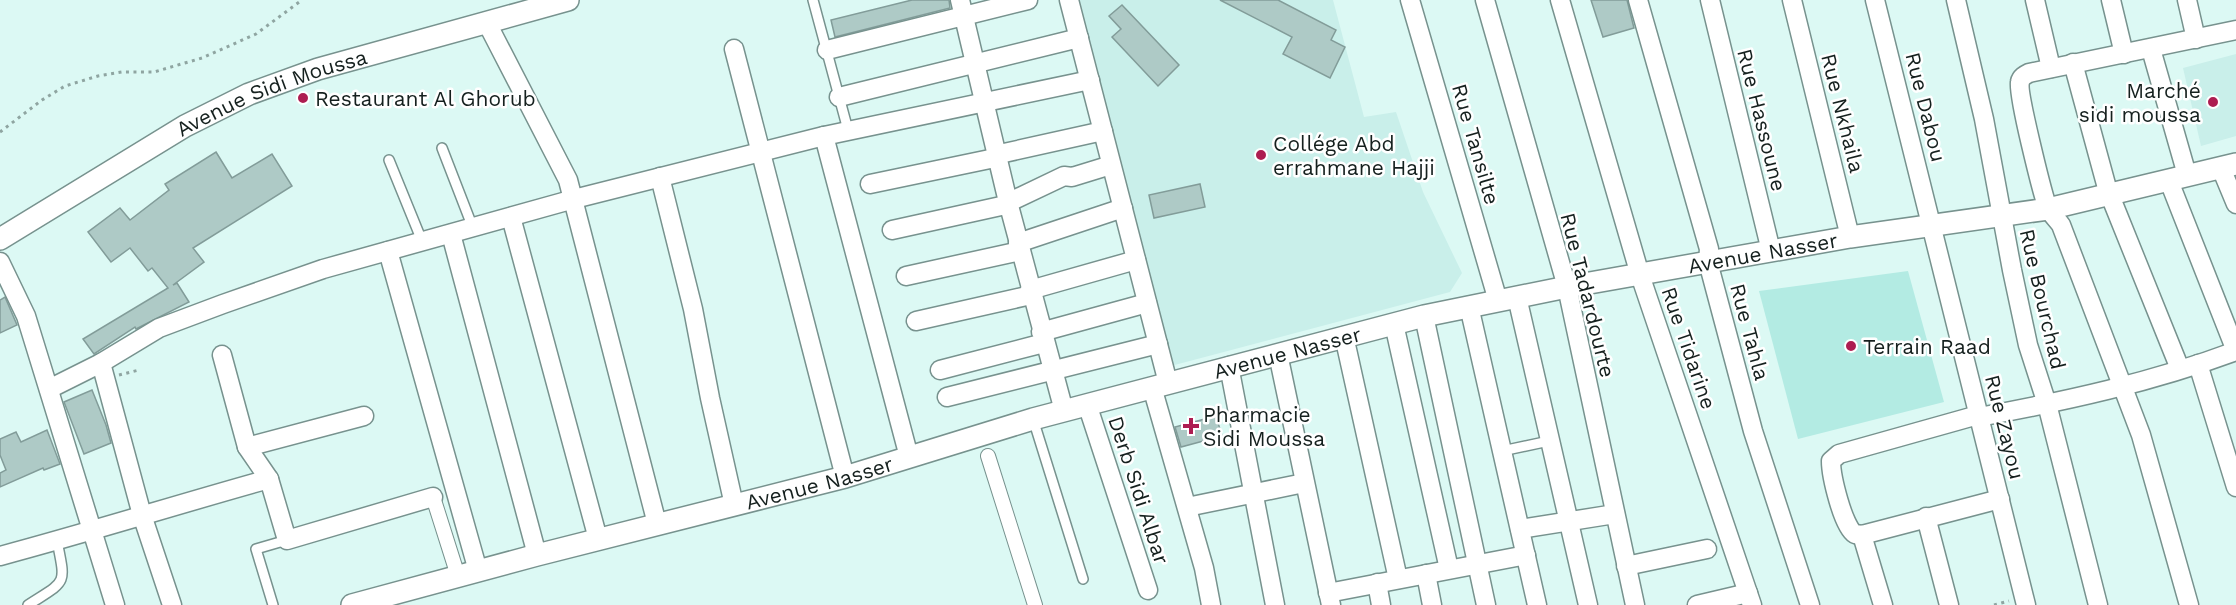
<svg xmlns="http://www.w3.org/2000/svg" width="2236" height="605" viewBox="0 0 2236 605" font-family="'Work Sans',sans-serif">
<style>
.built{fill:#c9efea}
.green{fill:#b3ebe3}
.building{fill:#aecac6;stroke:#829c99;stroke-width:1.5}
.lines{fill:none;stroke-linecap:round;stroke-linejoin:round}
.service-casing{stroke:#77928e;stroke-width:12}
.pedestrian-casing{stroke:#77928e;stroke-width:16}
.minor-casing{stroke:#77928e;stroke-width:21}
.tertiary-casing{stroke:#77928e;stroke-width:24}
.path{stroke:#8fa5a1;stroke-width:3;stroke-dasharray:3 4.5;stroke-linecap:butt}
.service{stroke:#fff;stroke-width:9}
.pedestrian{stroke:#fff;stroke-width:14}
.minor{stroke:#fff;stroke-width:18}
.tertiary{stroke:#fff;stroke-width:21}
.poi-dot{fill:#ad1d51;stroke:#fff;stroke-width:2}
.labels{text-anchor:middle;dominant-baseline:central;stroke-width:5;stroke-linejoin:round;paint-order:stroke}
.poi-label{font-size:21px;fill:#15201e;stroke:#fff;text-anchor:start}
.street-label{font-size:21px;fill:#15201e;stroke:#fff}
</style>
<rect width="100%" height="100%" fill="#dcf9f4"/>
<g class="built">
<path d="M 1073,0 L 1333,0 L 1364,117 L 1396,112 L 1423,192 L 1462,273 L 1450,292 L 1167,367 Z"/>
<path d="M 2236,54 L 2236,136 L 2201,146 L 2183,68 Z"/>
</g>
<path class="green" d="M 1908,271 L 1944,402 L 1798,439 L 1759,291 Z"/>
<g class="building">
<path d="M 912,0 L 949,0 L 950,8 L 835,37 L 831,20 Z"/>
<path d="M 1220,0 L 1278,0 L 1336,30 L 1331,40 L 1345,47 L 1330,78 L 1283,54 L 1292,37 Z"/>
<path d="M 1591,0 L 1627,0 L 1634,28 L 1603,37 Z"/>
<path d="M 1122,5 L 1179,65 L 1158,86 L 1112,37 L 1121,29 L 1109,16 Z"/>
<path d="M 216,152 L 232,178 L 272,154 L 292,186 L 193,248 L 204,262 L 173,285 L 177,283 L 189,302 L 136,329 L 135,327 L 94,354 L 83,339 L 168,288 L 152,268 L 148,271 L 130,248 L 111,262 L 88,232 L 120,208 L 130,220 L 169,190 L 165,184 Z"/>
<path d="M 1200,184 L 1205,207 L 1154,218 L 1149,195 Z"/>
<path d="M 5,297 L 17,325 L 0,333 L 0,300 Z"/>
<path d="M 92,390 L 106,425 L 111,443 L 84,454 L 64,402 Z"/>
<path d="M 1216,416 L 1222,436 L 1181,447 L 1175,427 Z"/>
<path d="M 47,430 L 60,464 L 44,470 L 43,468 L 0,487 L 0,473 L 6,470 L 0,455 L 0,439 L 16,432 L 21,442 Z"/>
</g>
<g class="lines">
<g class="service-casing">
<g id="service">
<path d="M 813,0 L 848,130"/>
<path d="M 442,148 L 473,228"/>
<path d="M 389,160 L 422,241"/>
<path d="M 1033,419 L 1083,579"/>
<path d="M 1502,451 L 1549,441"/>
<path d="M 28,605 C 67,580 66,586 57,541"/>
<path d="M 273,605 L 256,549 L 287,540"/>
</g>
</g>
<g class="pedestrian-casing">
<g id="pedestrian">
<path d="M 988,456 L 1035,605"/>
<path d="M 433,497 L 458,576"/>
</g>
</g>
<g class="minor-casing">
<g id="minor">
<path d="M 960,0 L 1008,202 L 1064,411"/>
<path d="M 1069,0 L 1168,383"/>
<path d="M 1410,0 L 1498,301"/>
<path d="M 1485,0 L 1567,287 L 1635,605"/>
<path d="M 1560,0 L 1640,275 L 1752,605"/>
<path d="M 1638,0 L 1709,249 L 1708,262 L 1753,431 L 1810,605"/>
<path d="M 1710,0 L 1771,251"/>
<path d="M 1792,0 L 1850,237"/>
<path d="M 1875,0 L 2026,605"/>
<path d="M 1956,0 L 1984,119 L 2012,270 L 2028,345 L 2047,404 L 2098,605"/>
<path d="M 2035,0 L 2051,68"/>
<path d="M 2111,0 L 2124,54"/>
<path d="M 2187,0 L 2196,39"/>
<path d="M 487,23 L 568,180 L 657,524"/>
<path d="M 734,49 L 845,477"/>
<path d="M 2151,49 L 2187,175"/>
<path d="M 827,50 L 1028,0"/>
<path d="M 2073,63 L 2107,188 L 2180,369"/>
<path d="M 839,97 L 1079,38"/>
<path d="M 824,136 L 909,457"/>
<path d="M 2221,168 L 2236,204"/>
<path d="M 660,177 L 693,309 L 710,398 L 734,505"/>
<path d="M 2169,181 L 2236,351"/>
<path d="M 870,184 L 990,159 L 1004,153 L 1103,131"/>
<path d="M 511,217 L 598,539"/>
<path d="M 892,230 L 1001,206 L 1064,176 L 1072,177 L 1111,165"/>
<path d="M 451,234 L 537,555"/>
<path d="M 1018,243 L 1123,208"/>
<path d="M 388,251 L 478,571"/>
<path d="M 0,262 L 26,316 L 115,605"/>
<path d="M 906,276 L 1020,251"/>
<path d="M 1030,290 L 1136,260"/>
<path d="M 1517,297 L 1588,605"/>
<path d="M 1469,306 L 1537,605"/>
<path d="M 1424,316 L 1486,605"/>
<path d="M 916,321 L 1031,295"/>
<path d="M 1394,324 L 1449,569"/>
<path d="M 1041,332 L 1147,303"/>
<path d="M 1344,336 L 1398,579"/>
<path d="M 1278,354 L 1331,605"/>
<path d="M 222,355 L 247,447 L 269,479 L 287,540 L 433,497"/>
<path d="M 101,363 L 142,515 L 172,605"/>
<path d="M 2198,364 L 2236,487"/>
<path d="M 1229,366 L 1275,605"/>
<path d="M 940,370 L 1044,343"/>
<path d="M 1152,387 L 1204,568 L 1211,605"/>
<path d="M 49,389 L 101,363 L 159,328 L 223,304 L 323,269 L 574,199 L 824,136 L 1090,80"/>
<path d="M 947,397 L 1158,344"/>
<path d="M 1087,404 L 1148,590"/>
<path d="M 1978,415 L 1839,454 L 1831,461 C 1831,476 1843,527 1855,534 L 1862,535 L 2000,499"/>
<path d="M 1979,417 C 2066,401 2153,382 2236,351"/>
<path d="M 247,447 L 364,416"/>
<path d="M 1187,507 L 1304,483"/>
<path d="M 1926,517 L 1949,605"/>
<path d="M 1520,529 L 1615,514"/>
<path d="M 1862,535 L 1883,605"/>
<path d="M 0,556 C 90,532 179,504 269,479"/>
<path d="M 1626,566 L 1707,549"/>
<path d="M 1426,574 L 1432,605"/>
<path d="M 1377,583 L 1381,605"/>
<path d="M 1328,593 L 1526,555"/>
<path d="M 1697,605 L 1748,593"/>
<path d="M 2189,605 L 2141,435 L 2061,225 C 2057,219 2050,213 2047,206 C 2042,191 2017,93 2020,82 C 2021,77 2025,75 2029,73 L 2236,30"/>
</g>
</g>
<g class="tertiary-casing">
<g id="tertiary">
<path id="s1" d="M 0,239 L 185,126 L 249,94 L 318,69 L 568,0"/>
<path id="s2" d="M 352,605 L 537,555 L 845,477 L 1033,419 L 1424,316 L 1567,287 L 1850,237 L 2048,209 L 2236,164"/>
</g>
</g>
<g class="path">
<path d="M 0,132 L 42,100 L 65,86 L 98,76 L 122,72 L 154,72 L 202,58 L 256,34 L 302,0"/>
<path d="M 119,375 L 139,370"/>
<path d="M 1994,605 L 2009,601"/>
</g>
<use href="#service" class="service"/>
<use href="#pedestrian" class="pedestrian"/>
<use href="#minor" class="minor"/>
<use href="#tertiary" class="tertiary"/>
</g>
<g class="poi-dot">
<circle cx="303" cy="98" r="6"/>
<circle cx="2213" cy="102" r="6"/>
<circle cx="1261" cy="155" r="6"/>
<circle cx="1851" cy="346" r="6"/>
<path d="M1188 417h6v6h6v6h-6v6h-6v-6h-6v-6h6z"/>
</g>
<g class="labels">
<g class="poi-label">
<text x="2201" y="90" text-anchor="end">Marché<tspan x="2201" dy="24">sidi moussa</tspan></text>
<text x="315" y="98">Restaurant Al Ghorub</text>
<text x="1273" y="143">Collége Abd<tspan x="1273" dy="24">errahmane Hajji</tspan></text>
<text x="1863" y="346">Terrain Raad</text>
<text x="1203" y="414">Pharmacie<tspan x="1203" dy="24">Sidi Moussa</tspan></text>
</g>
<g class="street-label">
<text stroke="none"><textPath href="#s1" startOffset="310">Avenue Sidi Moussa</textPath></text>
<text transform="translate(1926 107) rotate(76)">Rue Dabou</text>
<text transform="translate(1843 113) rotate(76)">Rue Nkhaila</text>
<text transform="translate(1762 120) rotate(76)">Rue Hassoune</text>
<text transform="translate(1476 144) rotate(74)">Rue Tansilte</text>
<text stroke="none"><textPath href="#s2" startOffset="1455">Avenue Nasser</textPath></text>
<text transform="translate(1588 295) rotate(76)">Rue Tadardourte</text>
<text transform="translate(2043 299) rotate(77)">Rue Bourchad</text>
<text transform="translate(1750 332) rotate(75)">Rue Tahla</text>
<text transform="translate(1689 348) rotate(71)">Rue Tidarine</text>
<text stroke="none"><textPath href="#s2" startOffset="969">Avenue Nasser</textPath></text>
<text transform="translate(2005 427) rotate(76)">Rue Zayou</text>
<text stroke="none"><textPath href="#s2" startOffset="483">Avenue Nasser</textPath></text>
<text transform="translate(1139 490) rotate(72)">Derb Sidi Albar</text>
</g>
</g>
</svg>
